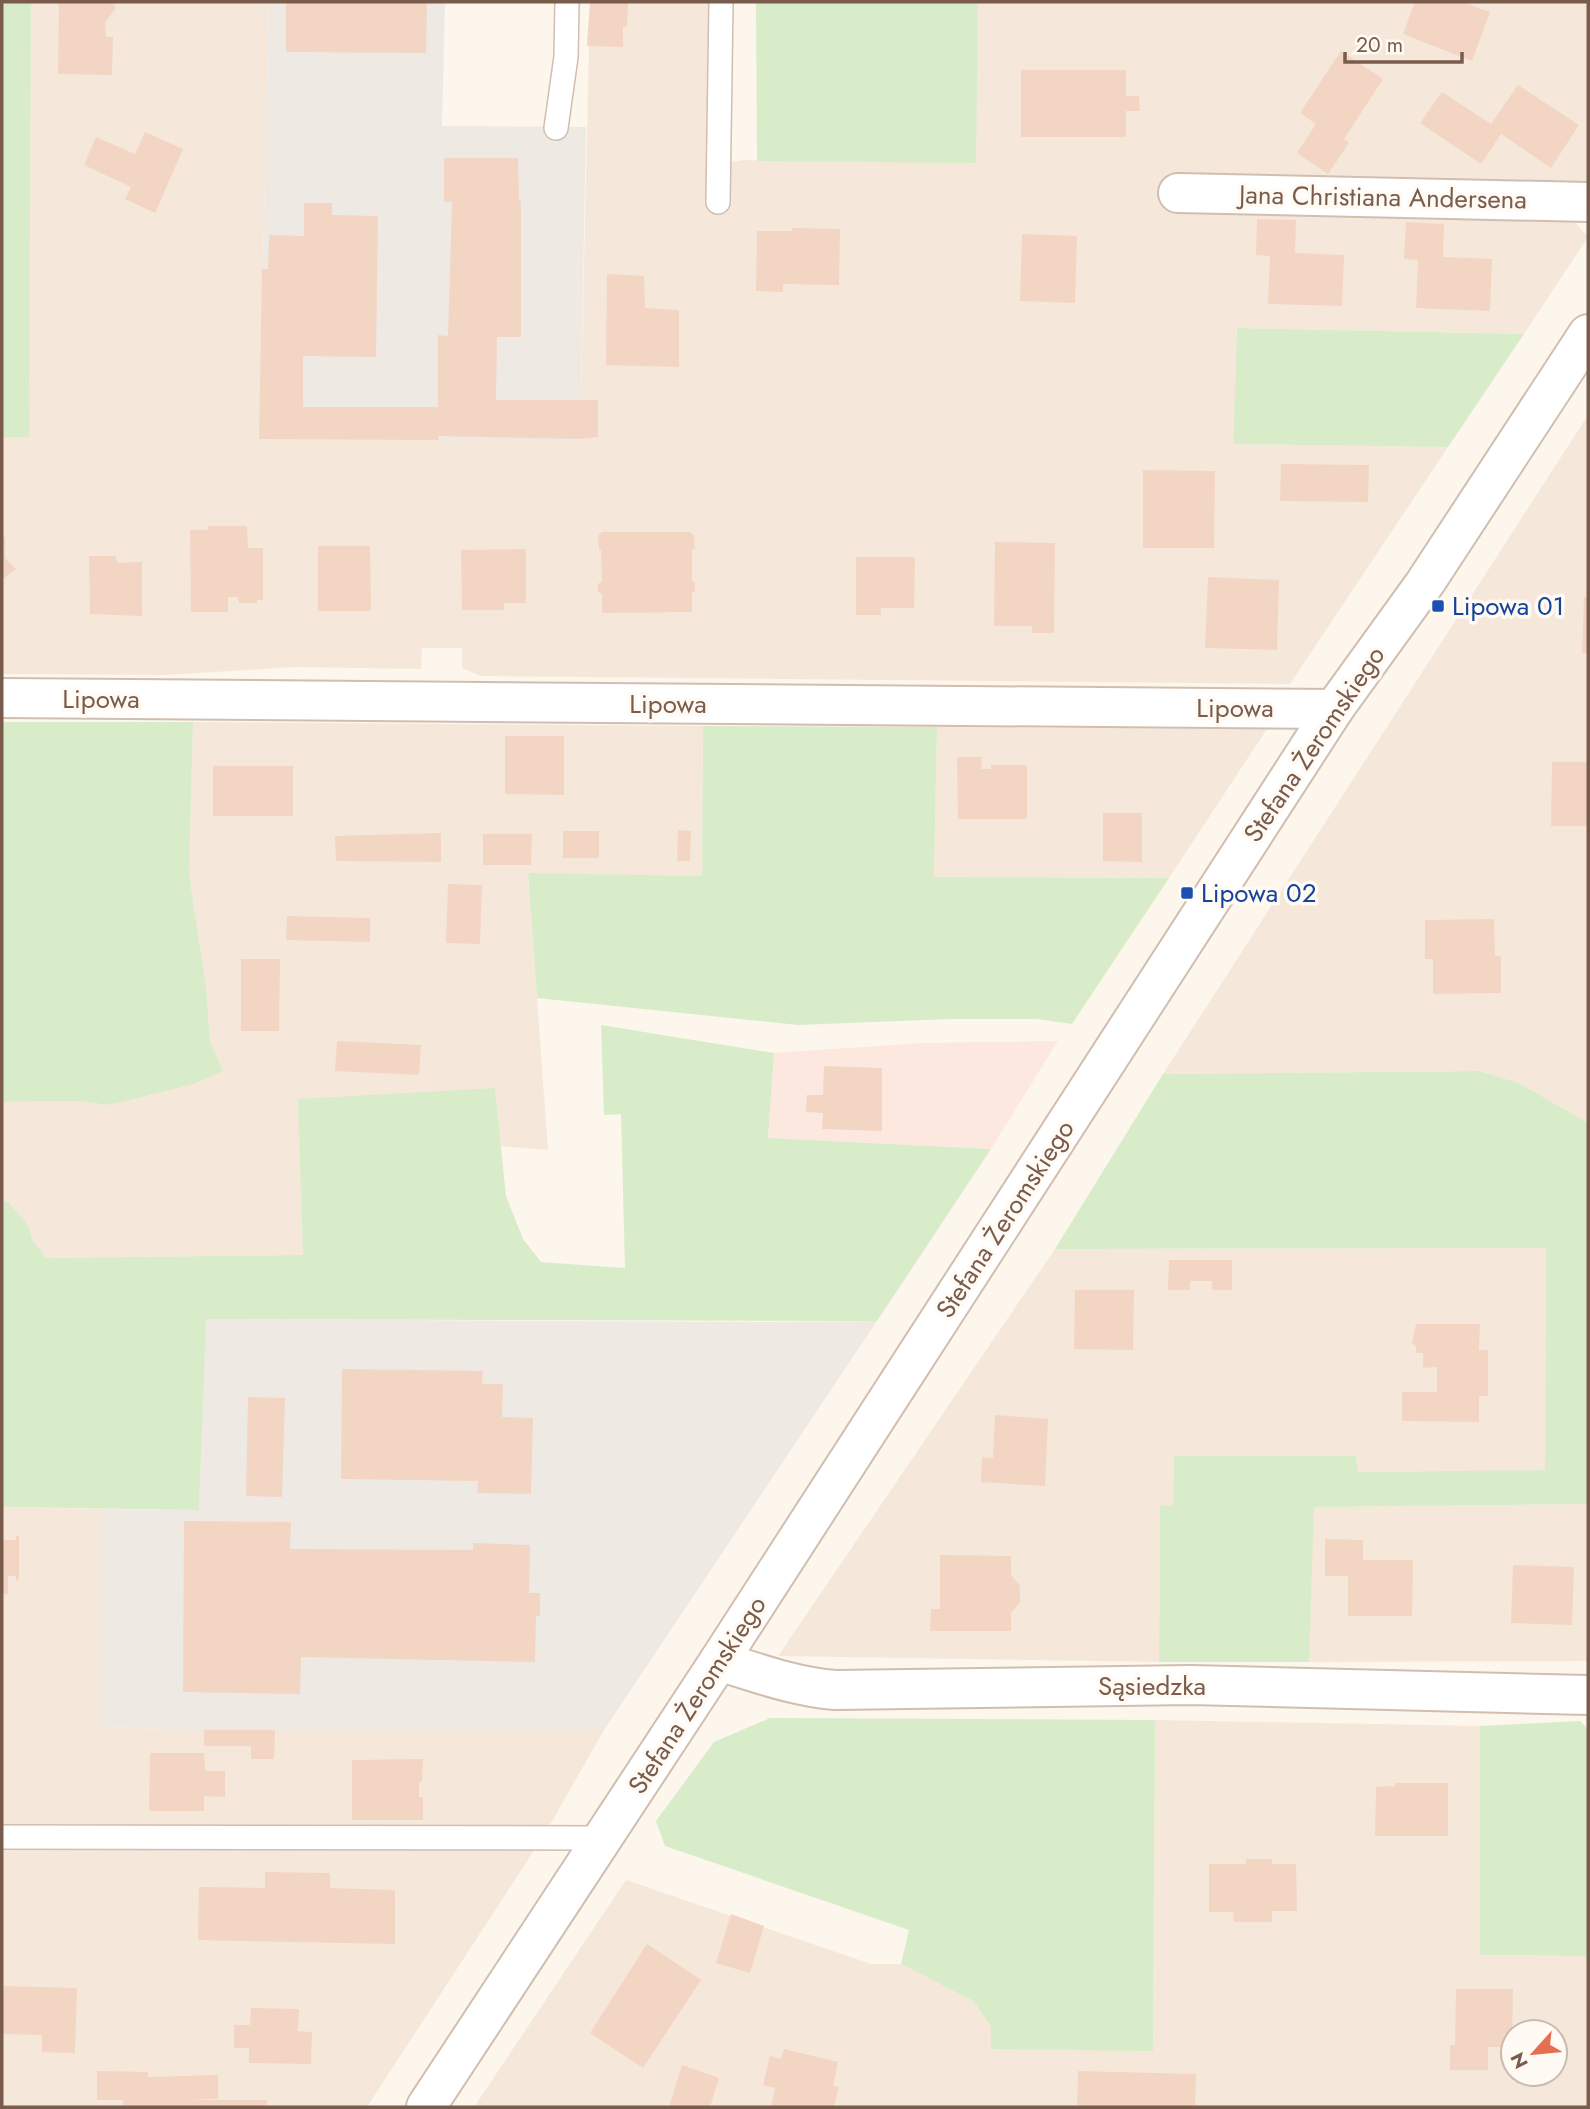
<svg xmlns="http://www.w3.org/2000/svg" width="1590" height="2109" viewBox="0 0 1590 2109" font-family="Jost,sans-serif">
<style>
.residential{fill:#f5e8da;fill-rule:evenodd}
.commercial{fill:#fde8e0}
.industrial{fill:#efe9e4}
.green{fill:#d8ecc9}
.building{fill:#f3d5c3}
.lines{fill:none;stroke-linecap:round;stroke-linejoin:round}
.service-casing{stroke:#d1beb0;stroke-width:26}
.minor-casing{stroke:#d1beb0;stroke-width:42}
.tertiary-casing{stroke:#d1beb0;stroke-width:42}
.service{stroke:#fff;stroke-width:23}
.minor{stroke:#fff;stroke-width:38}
.tertiary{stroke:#fff;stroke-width:38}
.transit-dot{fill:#1a4fb4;stroke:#fffaf3;stroke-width:2.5}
.labels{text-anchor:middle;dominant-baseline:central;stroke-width:7;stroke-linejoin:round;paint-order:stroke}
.street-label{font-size:26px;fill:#7a5c4d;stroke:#fffaf3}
.transit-label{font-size:26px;fill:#164399;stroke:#fffaf3;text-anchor:start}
</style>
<rect width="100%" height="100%" fill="#fdf6ec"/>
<g class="residential">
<path d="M 31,2 L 269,2 L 259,438 L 580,441 L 590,2 L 733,2 L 730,162 L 745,160 L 975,163 L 978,2 L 1588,2 L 1588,187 L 1179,208 L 1575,222 L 1588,237 L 1524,334 L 1237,328 L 1233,444 L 1448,447 L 1290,684 L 481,676 L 462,668 L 462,648 L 422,648 L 421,669 L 295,667 L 166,675 L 2,674 L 2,437 L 29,436 Z"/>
<path d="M 1588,415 L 1588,1123 L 1519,1083 L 1479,1071 L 1163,1074 Z"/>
<path d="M 193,722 L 703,726 L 702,876 L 528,874 L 548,1150 L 500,1146 L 495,1088 L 303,1255 L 46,1258 L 32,1239 L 27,1225 L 8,1202 L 2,1201 L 2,1102 L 76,1101 L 109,1105 L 223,1071 L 210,1040 L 206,986 L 189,874 Z"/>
<path d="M 937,727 L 1267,729 L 1169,878 L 934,877 Z"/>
<path d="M 1546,1248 L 1545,1471 L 1358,1472 L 1356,1456 L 1174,1456 L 1173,1506 L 1160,1506 L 1159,1662 L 778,1656 L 1055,1249 Z"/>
<path d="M 1588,1504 L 1588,1661 L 1309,1662 L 1313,1507 Z"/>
<path d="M 2,1507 L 102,1509 L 102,1727 L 204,1730 L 604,1730 L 547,1830 L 2,1829 Z"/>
<path d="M 1155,1720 L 1480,1726 L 1480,1955 L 1588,1956 L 1588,2107 L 474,2107 L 626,1880 L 871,1964 L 901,1964 L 973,2001 L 991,2026 L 991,2048 L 1153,2050 ZM 1513,2032 L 1555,2032 L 1555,2074 L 1513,2074 Z"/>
<path d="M 537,1846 L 367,2107 L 2,2107 L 2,1847 Z"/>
</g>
<path class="commercial" d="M 1058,1041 L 991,1149 L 768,1138 L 774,1053 L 922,1043 Z"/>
<g class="industrial">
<path d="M 269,2 L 445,2 L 442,126 L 586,127 L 580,441 L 259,439 Z"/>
<path d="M 205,1319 L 763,1322 L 877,1321 L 604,1730 L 204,1730 L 102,1727 L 102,1509 L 199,1510 Z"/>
</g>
<g class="green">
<path d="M 2,2 L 31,2 L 29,437 L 2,437 Z"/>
<path d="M 756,2 L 978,2 L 976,163 L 757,161 Z"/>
<path d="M 1237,328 L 1524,334 L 1448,447 L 1233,444 Z"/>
<path d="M 2,722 L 193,722 L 189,874 L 206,986 L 210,1040 L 223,1071 L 194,1084 L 109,1105 L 76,1101 L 2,1102 Z"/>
<path d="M 703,726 L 937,727 L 934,877 L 1169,878 L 1072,1024 L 1037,1019 L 951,1019 L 798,1025 L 537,998 L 528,873 L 702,876 Z"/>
<path d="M 601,1025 L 774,1053 L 768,1138 L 991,1149 L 877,1321 L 206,1319 L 199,1510 L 2,1507 L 2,1201 L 8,1202 L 28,1225 L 32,1239 L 46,1258 L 303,1255 L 298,1099 L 495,1088 L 506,1196 L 523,1239 L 541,1262 L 625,1268 L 621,1114 L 604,1115 Z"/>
<path d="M 1479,1071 L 1519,1083 L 1588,1123 L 1588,1504 L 1314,1507 L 1309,1662 L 1159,1662 L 1160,1505 L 1173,1506 L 1174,1456 L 1356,1456 L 1358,1472 L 1545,1470 L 1546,1248 L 1055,1249 L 1163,1074 Z"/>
<path d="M 770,1718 L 1155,1720 L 1153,2051 L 991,2049 L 991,2026 L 973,2001 L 901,1964 L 909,1930 L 665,1846 L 656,1821 L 714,1742 Z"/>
<path d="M 1580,1721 L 1588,1729 L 1588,1956 L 1480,1955 L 1480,1726 Z"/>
</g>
<g class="building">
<path d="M 59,2 L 112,2 L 116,8 L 105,22 L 106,37 L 113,37 L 112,75 L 58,74 Z"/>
<path d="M 286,2 L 427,2 L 426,53 L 286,52 Z"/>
<path d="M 590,2 L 628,2 L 627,27 L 623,27 L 623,47 L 587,46 Z"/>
<path d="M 1415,2 L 1462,2 L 1490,12 L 1472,61 L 1403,34 Z"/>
<path d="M 1341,51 L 1383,79 L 1344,139 L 1349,143 L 1328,174 L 1297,153 L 1316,124 L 1300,113 Z"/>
<path d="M 1021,70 L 1126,70 L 1126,96 L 1139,96 L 1140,111 L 1126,111 L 1126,137 L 1021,137 Z"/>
<path d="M 1518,85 L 1579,125 L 1551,168 L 1501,134 L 1481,164 L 1420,123 L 1442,92 L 1491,124 Z"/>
<path d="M 145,132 L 183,149 L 155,213 L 125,199 L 131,187 L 84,165 L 96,137 L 135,154 Z"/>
<path d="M 444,158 L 518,158 L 519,200 L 521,201 L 521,337 L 497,337 L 496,400 L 598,400 L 598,437 L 580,439 L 438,436 L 439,440 L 259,439 L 262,269 L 268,269 L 269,235 L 304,236 L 304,203 L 332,203 L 332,215 L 378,216 L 376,357 L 303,356 L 303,407 L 438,407 L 438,335 L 448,336 L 452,202 L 444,202 Z"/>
<path d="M 1257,219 L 1296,220 L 1295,253 L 1344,255 L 1342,306 L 1268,304 L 1270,256 L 1256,255 Z"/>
<path d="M 1406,222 L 1444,224 L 1443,257 L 1492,259 L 1490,311 L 1416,308 L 1418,260 L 1404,259 Z"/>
<path d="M 792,228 L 840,229 L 839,285 L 783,284 L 783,292 L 756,291 L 757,231 L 792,231 Z"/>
<path d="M 1022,234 L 1077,236 L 1075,303 L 1020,301 Z"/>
<path d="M 607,274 L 644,276 L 645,308 L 679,310 L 679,367 L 606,365 Z"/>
<path d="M 1281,464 L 1369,465 L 1368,502 L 1280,501 Z"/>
<path d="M 1143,470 L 1215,471 L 1214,548 L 1143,548 Z"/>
<path d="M 208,526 L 247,526 L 248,548 L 263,548 L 263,600 L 257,600 L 257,603 L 239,603 L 238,597 L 228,597 L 228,612 L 191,612 L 190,530 L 208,530 Z"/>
<path d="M 602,532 L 690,532 L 694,536 L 695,549 L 692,549 L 692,580 L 695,583 L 695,591 L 692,593 L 692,612 L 602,613 L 602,594 L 598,592 L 598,584 L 602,581 L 601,550 L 599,550 L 598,536 Z"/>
<path d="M 2,537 L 5,537 L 5,558 L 16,569 L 2,580 Z"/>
<path d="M 995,542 L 1055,543 L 1054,633 L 1032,633 L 1032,626 L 994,626 Z"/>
<path d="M 318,546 L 370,546 L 371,611 L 318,611 Z"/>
<path d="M 526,549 L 526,603 L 504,603 L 504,610 L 462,610 L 461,550 Z"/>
<path d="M 89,556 L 116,556 L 117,563 L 142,562 L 142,616 L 90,614 Z"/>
<path d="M 856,557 L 915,557 L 914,608 L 881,608 L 881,615 L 856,615 Z"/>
<path d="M 1208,577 L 1279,580 L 1277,650 L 1205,648 Z"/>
<path d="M 1584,597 L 1588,597 L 1588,653 L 1582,653 Z"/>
<path d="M 505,736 L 564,736 L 564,795 L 505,794 Z"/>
<path d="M 957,757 L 982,757 L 981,769 L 991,769 L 991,765 L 1027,765 L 1027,819 L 958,819 Z"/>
<path d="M 1552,762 L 1588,762 L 1588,826 L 1551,826 Z"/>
<rect x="213" y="766" width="80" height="50"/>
<path d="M 1103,813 L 1142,813 L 1142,862 L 1103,861 Z"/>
<path d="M 678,830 L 691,831 L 690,861 L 677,861 Z"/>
<rect x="563" y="831" width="36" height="27"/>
<path d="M 441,833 L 441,862 L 336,861 L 335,836 Z"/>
<path d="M 483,834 L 532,834 L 531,865 L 483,865 Z"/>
<path d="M 448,884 L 482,885 L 480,944 L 446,943 Z"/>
<path d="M 287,916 L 370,918 L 370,942 L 286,940 Z"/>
<path d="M 1494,919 L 1495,956 L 1501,956 L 1501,993 L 1433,994 L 1433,959 L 1425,959 L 1425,920 Z"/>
<path d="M 241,959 L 280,959 L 279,1031 L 241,1031 Z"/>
<path d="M 337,1041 L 421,1045 L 419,1075 L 335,1071 Z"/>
<path d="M 824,1066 L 882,1068 L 882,1131 L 822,1129 L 823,1113 L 806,1112 L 807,1095 L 823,1095 Z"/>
<path d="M 1169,1260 L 1232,1260 L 1232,1290 L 1212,1290 L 1212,1281 L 1190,1281 L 1190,1290 L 1168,1290 Z"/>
<path d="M 1075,1290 L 1134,1290 L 1133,1350 L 1074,1349 Z"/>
<path d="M 1416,1324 L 1480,1324 L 1479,1350 L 1488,1350 L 1488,1396 L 1479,1396 L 1479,1422 L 1402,1421 L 1402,1392 L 1437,1392 L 1437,1367 L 1423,1368 L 1423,1353 L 1416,1353 L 1416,1346 L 1412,1343 Z"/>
<path d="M 342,1369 L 483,1371 L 482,1384 L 503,1384 L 502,1417 L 533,1418 L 531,1494 L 477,1493 L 478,1481 L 341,1479 Z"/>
<path d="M 248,1397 L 285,1398 L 282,1497 L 246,1496 Z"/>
<path d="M 995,1415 L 1048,1419 L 1045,1486 L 981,1482 L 982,1457 L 993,1458 Z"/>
<path d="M 184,1521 L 291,1522 L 290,1549 L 473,1550 L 473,1543 L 530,1545 L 529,1593 L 540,1593 L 540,1616 L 536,1616 L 535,1662 L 301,1657 L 300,1694 L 183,1692 Z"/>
<path d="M 16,1536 L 19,1536 L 19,1580 L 16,1581 L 16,1576 L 8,1576 L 8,1594 L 2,1594 L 2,1540 L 16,1540 Z"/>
<path d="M 1325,1539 L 1363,1540 L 1363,1560 L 1413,1560 L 1412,1616 L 1348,1616 L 1348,1576 L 1325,1576 Z"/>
<path d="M 940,1555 L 1011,1556 L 1011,1575 L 1020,1586 L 1020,1602 L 1011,1613 L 1011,1631 L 930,1631 L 931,1609 L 940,1609 Z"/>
<path d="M 1513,1565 L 1574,1567 L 1572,1625 L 1511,1623 Z"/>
<path d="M 204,1730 L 275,1730 L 274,1759 L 251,1759 L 251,1746 L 204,1746 Z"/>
<path d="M 150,1753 L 204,1753 L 205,1771 L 225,1771 L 225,1797 L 204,1796 L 204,1811 L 149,1811 Z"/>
<path d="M 423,1759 L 422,1782 L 419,1782 L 419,1797 L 423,1797 L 423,1820 L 352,1820 L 352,1760 Z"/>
<path d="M 1395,1783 L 1448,1783 L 1448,1836 L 1375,1836 L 1376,1787 L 1395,1786 Z"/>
<path d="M 1246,1859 L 1272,1859 L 1272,1864 L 1296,1864 L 1297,1911 L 1272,1911 L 1272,1922 L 1234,1922 L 1233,1912 L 1209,1912 L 1209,1864 L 1246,1864 Z"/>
<path d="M 265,1872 L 330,1873 L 330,1888 L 395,1890 L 395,1944 L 198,1940 L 199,1887 L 265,1888 Z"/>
<path d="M 731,1914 L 764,1926 L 750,1973 L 716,1963 Z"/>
<path d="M 647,1944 L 701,1980 L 643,2068 L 590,2033 Z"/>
<path d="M 2,1986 L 77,1988 L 75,2053 L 42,2052 L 42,2035 L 2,2034 Z"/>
<path d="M 1456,1989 L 1513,1989 L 1512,2047 L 1488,2047 L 1488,2070 L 1450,2070 L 1450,2045 L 1455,2045 Z"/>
<path d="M 251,2008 L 299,2009 L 298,2031 L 312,2032 L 311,2064 L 249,2063 L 249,2048 L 234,2048 L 234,2025 L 250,2025 Z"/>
<path d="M 784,2049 L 838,2062 L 833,2086 L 839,2087 L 834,2107 L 771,2107 L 775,2088 L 763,2085 L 770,2056 L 781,2059 Z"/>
<path d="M 682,2065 L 719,2078 L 710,2107 L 669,2107 Z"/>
<path d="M 97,2071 L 148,2072 L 148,2077 L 218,2075 L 218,2099 L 183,2100 L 267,2100 L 267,2107 L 123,2107 L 123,2100 L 97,2100 Z"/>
<path d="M 1078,2071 L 1196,2074 L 1195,2107 L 1077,2106 Z"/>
</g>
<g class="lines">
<g class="service-casing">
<g id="service">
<path d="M 556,128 L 566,57 L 567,2"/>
<path d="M 718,202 L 721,2"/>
<path d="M 2,1837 L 603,1838"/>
</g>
</g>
<g class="minor-casing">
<g id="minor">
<path d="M 1178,193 L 1588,202"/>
<path d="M 2,698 L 1334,709"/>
<path d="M 719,1661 C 758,1673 795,1687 835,1690 L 1191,1685 L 1588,1695"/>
</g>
</g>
<g class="tertiary-casing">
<path id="tertiary" d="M 426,2107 L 719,1661 L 1334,709 L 1425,583 L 1588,334"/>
</g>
<use href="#service" class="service"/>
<use href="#minor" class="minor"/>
<use href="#tertiary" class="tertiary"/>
</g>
<g class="transit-dot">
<rect x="1431" y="599" width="14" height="14" rx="3.5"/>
<rect x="1180" y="886" width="14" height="14" rx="3.5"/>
</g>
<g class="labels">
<g class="street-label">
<text transform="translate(1383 197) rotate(1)">Jana Christiana Andersena</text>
<text x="101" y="699">Lipowa</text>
<text x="668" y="704">Lipowa</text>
<text x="1235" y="708">Lipowa</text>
<text transform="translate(1314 744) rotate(-56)">Stefana Żeromskiego</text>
<text transform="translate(1005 1219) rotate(-57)">Stefana Żeromskiego</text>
<text x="1152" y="1686">Sąsiedzka</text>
<text transform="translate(697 1695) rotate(-57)">Stefana Żeromskiego</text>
</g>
<g class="transit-label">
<text x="1452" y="606">Lipowa 01</text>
<text x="1201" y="893">Lipowa 02</text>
</g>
</g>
<rect width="1590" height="2109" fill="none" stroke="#7a5c4d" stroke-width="7"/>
<g transform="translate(1534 2053) rotate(243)"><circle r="33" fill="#fffaf3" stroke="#cabbb1" stroke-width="2"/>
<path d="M0-5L12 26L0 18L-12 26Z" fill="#e76f51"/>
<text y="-10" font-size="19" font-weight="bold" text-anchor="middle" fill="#7a5c4d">N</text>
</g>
<path d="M1345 52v10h117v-10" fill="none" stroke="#7a5c4d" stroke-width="3.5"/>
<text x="1356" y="52" font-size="21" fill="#7a5c4d" stroke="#fffaf3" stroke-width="5" paint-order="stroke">20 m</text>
</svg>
